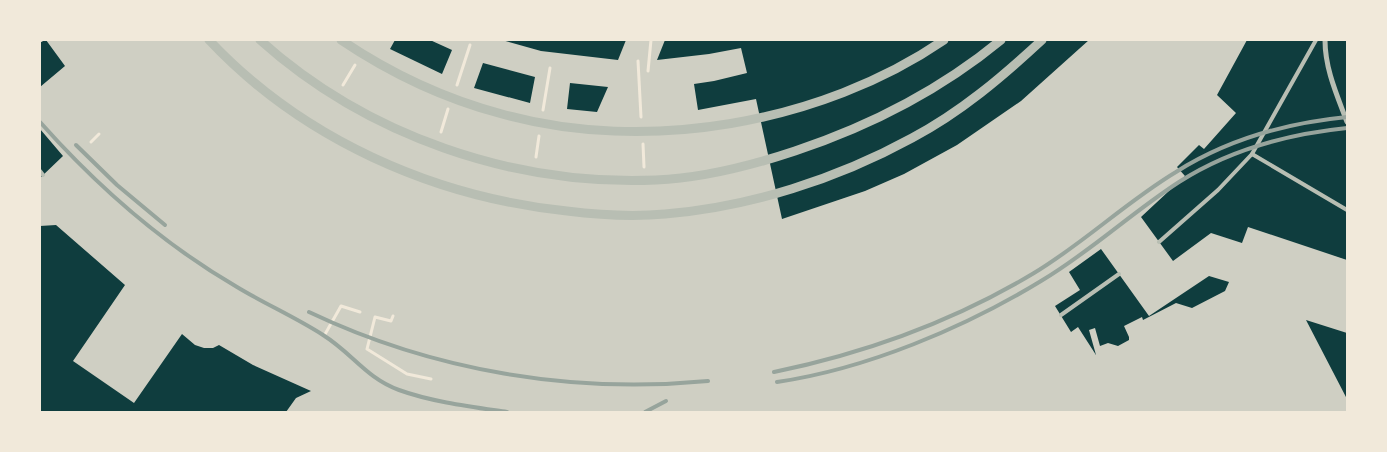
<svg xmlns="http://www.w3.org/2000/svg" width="1387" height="452" viewBox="0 0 1387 452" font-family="'DM Sans',sans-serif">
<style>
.building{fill:#cfcfc3;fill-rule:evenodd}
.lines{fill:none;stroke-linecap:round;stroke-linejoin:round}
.path{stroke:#f1e9da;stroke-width:3}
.service{stroke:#b8beb3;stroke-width:4}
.minor{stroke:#b8beb3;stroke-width:5}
.tertiary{stroke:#b8beb3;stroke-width:9}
.rail{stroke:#97a49c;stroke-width:4}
</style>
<rect width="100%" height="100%" fill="#0f3d3e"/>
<path class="building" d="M 46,40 L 395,40 L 390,49 L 442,74 L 452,50 L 430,40 L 502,40 L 541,51 L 618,60 L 626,40 L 665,40 L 657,60 L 709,54 L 741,48 L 747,73 L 714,81 L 694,84 L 698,110 L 756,99 L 782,219 L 865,191 L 904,174 L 957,145 L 1021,101 L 1089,40 L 1247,40 L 1217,95 L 1236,113 L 1204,149 L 1199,145 L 1177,167 L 1185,176 L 1141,217 L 1173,261 L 1211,233 L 1242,243 L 1248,227 L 1347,260 L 1347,333 L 1306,320 L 1347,399 L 1347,412 L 286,412 L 296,398 L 311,391 L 253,365 L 219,345 L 213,348 L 204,348 L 195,345 L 182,334 L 134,403 L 73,361 L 125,285 L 56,225 L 40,226 L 40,178 L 63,156 L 40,129 L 40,87 L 65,66 ZM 483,63 L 535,77 L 530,103 L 474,88 ZM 570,83 L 608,87 L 597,112 L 567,109 ZM 1101,249 L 1149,316 L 1209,276 L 1229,282 L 1225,291 L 1192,308 L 1176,303 L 1143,320 L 1142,317 L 1124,326 L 1129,337 L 1129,340 L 1118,346 L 1108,343 L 1100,346 L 1095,328 L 1089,330 L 1096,355 L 1078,327 L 1071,332 L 1055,306 L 1080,290 L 1069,272 Z"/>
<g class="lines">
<g class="path">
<path d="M 40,41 L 42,40"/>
<path d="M 638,61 L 641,117"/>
<path d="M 648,71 L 651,40"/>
<path d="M 343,85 L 355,65"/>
<path d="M 457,85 L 470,45"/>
<path d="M 543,110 L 550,68"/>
<path d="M 441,132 L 448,109"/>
<path d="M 91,142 L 99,134"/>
<path d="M 643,144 L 644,167"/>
<path d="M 536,157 L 539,136"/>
<path d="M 393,316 L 391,321 L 375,317 L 367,349 L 407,374 L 431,379"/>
<path d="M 324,336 L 341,306 L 360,312"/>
</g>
<g class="service">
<path d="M 1252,154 L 1316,40"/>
<path d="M 40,171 L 43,175"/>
<path d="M 1159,242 L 1218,190 L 1252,154 L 1347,210"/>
<path d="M 1061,315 L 1119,274"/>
</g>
<path class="minor" d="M 1325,40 C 1325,69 1337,95 1347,122"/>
<g class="tertiary">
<path d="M 209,40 C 302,139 433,197 567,211 C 599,215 632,217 665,214 C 750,207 837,179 912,138 C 961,112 1002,77 1042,40"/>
<path d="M 260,40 C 367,136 513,186 656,180 C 703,178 750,166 795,151 C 870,126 939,91 1001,40"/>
<path d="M 341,40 C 390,73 445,99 502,114 C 646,154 821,124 944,40"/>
</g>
<g class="rail">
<path d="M 40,122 C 97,186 163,244 237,287 C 265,304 295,317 323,335 C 352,353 366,378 399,390 C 432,402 473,407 507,412"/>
<path d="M 76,145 L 117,185 L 165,225"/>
<path d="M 309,312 C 433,371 572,394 708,381"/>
<path d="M 774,372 C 866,353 954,321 1034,273 C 1084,243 1126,202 1176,172 C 1228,139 1286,123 1347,117"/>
<path d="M 777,382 C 866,369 964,328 1041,281 C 1090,252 1131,213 1179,182 C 1229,150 1288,134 1347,128"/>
<path d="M 645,412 L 666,401"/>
</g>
</g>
<rect width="1387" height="452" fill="none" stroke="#f1e9da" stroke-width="82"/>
</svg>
